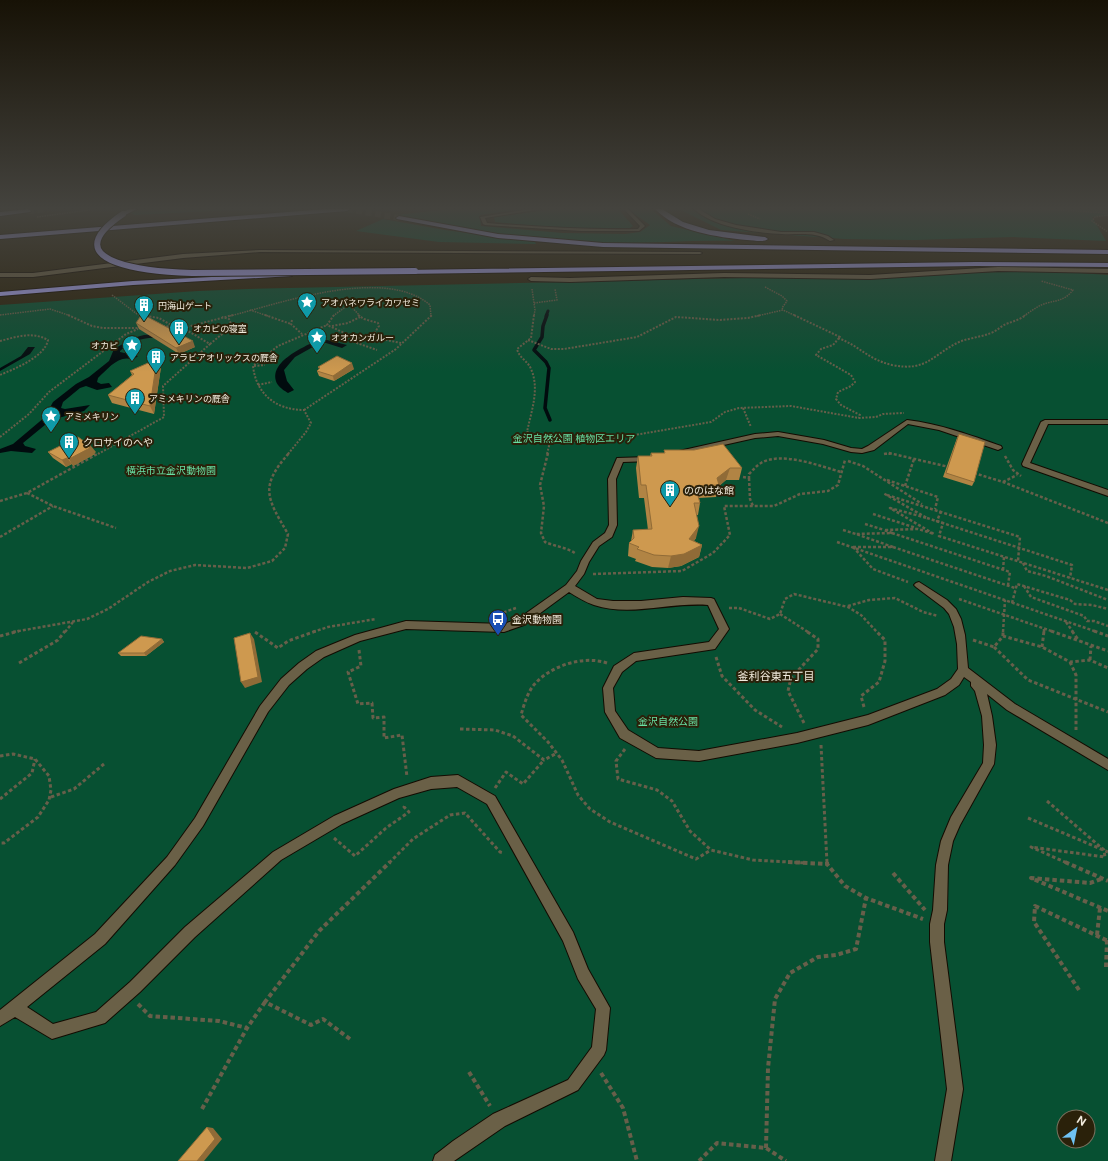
<svg xmlns="http://www.w3.org/2000/svg" width="1108" height="1161" viewBox="0 0 1108 1161" font-family="'Public Sans','Noto Sans JP',sans-serif">
<style>
.green{fill:#075032;fill-rule:evenodd}
.water{fill:#010b0e}
.lines{fill:none;stroke-linecap:round;stroke-linejoin:round}
.stream-far1{stroke:#010b0e;stroke-width:3}
.stream{stroke:#010b0e;stroke-width:3.5}
.motorway-tunnel{stroke:#483f2a;stroke-width:6;stroke-dasharray:6 3.5;stroke-linecap:butt}
.service-casing{stroke:#130b00;stroke-width:2}
.motorway-casing{stroke:#130b00;stroke-width:2}
.path-far4{stroke:#675f4a;stroke-width:1.5;stroke-dasharray:1.5 1;stroke-linecap:butt}
.path-far3{stroke:#675f4a;stroke-width:2;stroke-dasharray:2 1.5;stroke-linecap:butt}
.path-far2{stroke:#675f4a;stroke-width:2.5;stroke-dasharray:3 2;stroke-linecap:butt}
.path-far1{stroke:#675f4a;stroke-width:3;stroke-dasharray:3.5 2.5;stroke-linecap:butt}
.path{stroke:#675f4a;stroke-width:4;stroke-dasharray:4.5 3;stroke-linecap:butt}
.service{fill:#6a6047;fill-rule:evenodd}
.motorway{fill:#a6a3f1;fill-rule:evenodd}
.motorway-bridge-casing{stroke:#130b00;stroke-width:8;stroke-linecap:butt}
.motorway-bridge{stroke:#a6a3f1;stroke-width:6}
.wall{fill:#b18444}
.shaded-wall{fill:#906b37}
.building{fill:#ce994f;stroke:#906b37}
.labels{text-anchor:middle;dominant-baseline:central;stroke-width:4;stroke-linejoin:round;paint-order:stroke}
.far-poi-label{font-size:9px;fill:#f2ecde;stroke:#2a210a;text-anchor:start}
.park-label{font-size:10px;fill:#68e1a4;stroke:#2a210a}
.poi-label{font-size:10px;fill:#f2ecde;stroke:#2a210a;text-anchor:start}
.neighbourhood-label{font-size:11px;fill:#f2ecde;stroke:#2a210a}
</style>
<rect width="100%" height="100%" fill="#2a210a"/>
<g class="green">
<path d="M 121,209 L 250,209 L 135,215 Z"/>
<path d="M 451,209 L 521,209 L 480,215 L 481,226 L 563,233 L 625,234 L 640,232 L 650,225 L 633,213 L 631,209 L 651,209 L 671,226 L 735,241 C 689,240 642,244 595,243 C 528,241 462,228 396,215 Z"/>
<path d="M 556,209 L 618,209 L 633,226 L 630,228 L 569,229 L 495,222 L 494,217 Z"/>
<path d="M 679,209 L 1108,209 L 1108,216 L 1092,217 L 1106,241 L 1013,237 L 914,240 L 844,239 L 721,230 Z"/>
<path d="M 383,219 L 445,230 L 535,242 L 536,244 L 439,242 L 356,231 Z"/>
<path d="M 1051,271 L 1108,275 L 1108,1161 L 0,1161 L 0,305 L 198,291 L 248,289 ZM 1064,1117 L 1088,1117 L 1088,1141 L 1064,1141 Z"/>
</g>
<g class="water">
<path d="M 161,334 L 157,338 C 143,337 130,342 120,351 L 120,352 L 138,356 L 133,360 C 119,354 108,369 98,378 L 97,382 L 101,384 L 109,383 L 112,387 L 97,390 L 86,386 L 80,388 L 63,402 L 61,408 L 65,409 L 90,405 L 84,411 L 51,420 L 23,443 L 25,446 L 36,449 L 32,453 L 11,451 L 0,453 L 0,449 L 13,444 L 45,417 L 53,402 L 76,384 L 89,377 L 109,361 L 114,349 L 133,338 L 144,335 Z"/>
<path d="M 318,340 L 327,340 L 347,345 L 342,348 L 326,343 L 320,343 L 295,357 L 284,370 L 287,381 L 294,390 L 288,393 C 285,391 280,388 278,385 C 265,363 304,347 318,340 Z"/>
<path d="M 28,347 L 35,347 L 30,354 L 0,371 L 0,368 L 21,356 Z"/>
</g>
<g class="lines">
<path class="stream-far1" d="M 546,316 L 548,311"/>
<path class="stream" d="M 547,315 L 543,326 L 542,337 L 534,350 L 546,362 L 549,368 L 545,408 L 550,420"/>
<g class="motorway-tunnel">
<path d="M 347,209 L 399,218"/>
<path d="M 28,211 L 48,209"/>
</g>
<g class="service-casing">
<g id="service">
<path d="M 530,209 L 542,209 L 485,218 L 487,223 C 537,227 587,230 638,229 L 640,226 L 624,209 L 628,209 L 645,226 L 639,231 L 581,231 L 485,225 L 483,224 L 480,217 Z"/>
<path d="M 694,209 L 699,209 L 715,219 L 736,225 L 781,232 L 814,232 L 828,236 L 834,240 L 830,241 C 815,231 799,235 782,234 C 756,233 713,227 694,209 Z"/>
<path d="M 260,250 L 700,252 L 702,253 L 700,254 L 260,252 L 183,258 L 33,277 L 0,277 L 0,273 L 33,273 L 183,254 Z"/>
<path d="M 998,267 L 1108,269 L 1108,273 L 998,271 L 870,279 L 724,277 L 570,282 L 531,281 L 528,279 L 531,277 L 570,278 L 724,273 L 870,275 Z"/>
<path d="M 907,420 C 940,424 970,435 1001,446 L 1002,448 L 998,450 L 939,430 L 908,424 L 874,450 L 862,453 L 851,452 L 823,444 L 778,436 L 755,438 L 679,455 L 675,453 L 679,451 L 755,434 L 778,432 L 824,440 L 851,448 L 862,449 L 868,446 Z"/>
<path d="M 1045,420 L 1108,420 L 1108,424 L 1048,424 L 1030,463 L 1108,490 L 1108,496 L 1023,466 L 1022,464 L 1041,422 Z"/>
<path d="M 649,457 L 652,457 L 652,461 L 623,462 L 616,479 L 617,525 L 612,537 L 599,546 L 589,562 L 584,574 L 575,586 L 597,599 L 613,601 L 641,601 L 683,597 L 711,598 L 714,599 L 729,629 L 715,649 L 636,661 L 622,672 L 613,688 L 615,711 L 628,730 L 658,748 L 699,751 L 797,733 L 868,715 L 937,689 L 951,679 L 958,669 L 957,644 L 954,627 L 949,614 L 944,608 L 916,587 L 914,585 L 916,583 L 919,582 L 947,600 L 956,609 L 961,619 L 965,635 L 968,668 L 1015,704 L 1108,759 L 1108,770 L 1007,710 L 987,694 L 992,716 L 996,745 L 994,764 L 960,825 L 953,841 L 948,865 L 947,910 L 944,924 L 944,942 L 963,1089 L 951,1161 L 935,1161 L 947,1089 L 930,942 L 930,924 L 933,910 L 936,865 L 941,841 L 951,817 L 983,763 L 984,745 L 982,716 L 975,691 L 971,686 L 971,682 L 964,677 L 959,685 L 945,695 L 868,725 L 797,743 L 699,761 L 656,758 L 620,738 L 605,712 L 603,688 L 614,666 L 634,653 L 709,642 L 719,629 L 708,605 C 671,602 630,617 594,605 C 585,602 577,597 569,592 L 524,625 L 504,632 L 406,629 L 360,641 L 324,657 L 307,669 L 289,685 L 268,712 L 203,826 L 175,865 L 105,944 L 27,1007 L 53,1024 L 96,1012 L 130,982 L 185,927 L 273,852 L 334,816 L 394,789 L 431,777 L 458,775 L 495,796 L 573,932 L 588,969 L 610,1008 L 606,1050 L 604,1055 L 578,1090 L 505,1126 L 454,1161 L 433,1161 L 435,1155 L 453,1141 L 493,1114 L 568,1080 L 592,1047 L 596,1009 L 578,979 L 563,941 L 487,804 L 457,787 L 431,789 L 399,798 L 342,824 L 281,860 L 195,937 L 140,992 L 105,1023 L 52,1039 L 15,1017 L 0,1026 L 0,1010 L 95,934 L 167,857 L 195,818 L 260,706 L 281,679 L 299,663 L 316,651 L 355,635 L 406,621 L 504,624 L 518,619 L 566,585 L 577,571 L 581,561 L 593,542 L 605,533 L 609,525 L 608,479 L 617,458 Z"/>
</g>
</g>
<g class="motorway-casing">
<g id="motorway">
<path d="M 28,209 L 31,211 L 30,212 L 0,216 L 0,212 Z"/>
<path d="M 129,209 L 137,209 L 125,215 L 120,214 Z"/>
<path d="M 325,209 L 350,209 L 347,211 L 0,239 L 0,235 Z"/>
<path d="M 655,209 L 662,209 L 683,222 L 709,230 L 765,237 L 768,239 C 763,243 754,240 747,240 C 717,237 677,232 655,209 Z"/>
<path d="M 399,216 L 498,234 L 603,243 L 1108,250 L 1108,254 L 603,247 L 498,238 L 397,219 L 396,218 Z"/>
<path d="M 976,262 L 1108,263 L 1108,267 L 976,266 L 403,274 L 400,272 L 403,270 Z"/>
<path d="M 290,273 L 292,274 L 292,276 L 133,285 L 0,296 L 0,292 L 133,281 Z"/>
</g>
</g>
<g class="path-far4">
<path d="M 1043,209 L 1108,213"/>
<path d="M 748,214 L 760,219"/>
<path d="M 1108,215 L 1095,217 L 1092,221 L 1108,232"/>
<path d="M 37,217 L 96,209"/>
<path d="M 765,287 L 782,296 L 787,301 L 782,308 L 783,310"/>
<path d="M 532,289 L 535,310 L 534,316"/>
<path d="M 112,295 L 137,314 L 143,316"/>
<path d="M 534,303 L 557,300 L 555,289"/>
<path d="M 349,304 L 360,316"/>
<path d="M 250,310 L 268,316"/>
<path d="M 0,315 L 50,309 L 71,316"/>
<path d="M 230,316 C 281,303 385,266 430,305 L 431,316"/>
<path d="M 333,316 L 351,303"/>
<path d="M 757,316 L 783,310 L 796,316"/>
<path d="M 1024,316 C 1031,311 1039,305 1047,303 C 1059,300 1065,300 1073,290 L 1041,281"/>
</g>
<g class="path-far3">
<path d="M 68,315 L 92,326 L 103,328 L 142,328"/>
<path d="M 139,315 L 159,318 L 171,325"/>
<path d="M 265,315 L 291,324"/>
<path d="M 334,315 L 327,325 L 347,334 L 361,338 L 372,337 L 401,343"/>
<path d="M 358,315 L 364,319 L 378,323 L 379,326 L 372,337"/>
<path d="M 534,315 L 531,338 L 517,349 C 519,358 528,361 531,369 C 540,389 531,412 527,432 L 571,442 L 611,439 L 711,422 L 725,412 L 739,408 L 791,406 L 859,418 L 876,417 L 883,414 L 904,413"/>
<path d="M 794,315 L 840,337 L 833,345 L 821,349 L 816,355 L 851,375 L 855,382 L 851,386 L 838,392 L 836,399 L 841,405 L 860,415 L 859,418"/>
<path d="M 292,320 L 291,324 L 302,334"/>
<path d="M 163,326 L 183,328 L 233,315"/>
<path d="M 332,326 L 348,323 L 360,317"/>
<path d="M 361,338 L 354,342 L 377,350"/>
<path d="M 838,338 C 858,345 869,360 892,365 C 927,372 932,355 959,342 C 969,338 981,337 991,333 C 997,331 1001,326 1006,324 C 1014,321 1019,320 1026,315"/>
<path d="M 528,340 L 551,349 L 564,349 L 637,337 L 676,317 L 720,320 L 748,318 L 761,315"/>
<path d="M 0,341 C 16,337 32,331 48,340 C 45,357 14,369 0,375"/>
<path d="M 210,344 L 232,326 L 229,319 L 222,317"/>
<path d="M 254,366 L 265,365"/>
<path d="M 258,385 L 272,382"/>
<path d="M 743,408 L 751,427"/>
<path d="M 304,410 L 396,349 L 432,315"/>
<path d="M 0,437 L 29,414 L 49,392 L 126,334 L 138,329"/>
<path d="M 98,454 L 164,417 L 163,386 L 210,344 L 183,328"/>
<path d="M 288,454 L 306,432 L 311,423 L 304,410 C 276,410 256,394 253,366 L 278,346 L 327,325"/>
<path d="M 547,454 L 551,438"/>
<path d="M 885,454 L 892,454"/>
</g>
<g class="path-far2">
<path d="M 548,453 L 540,485 L 544,506 L 541,533 L 545,542 C 554,546 569,548 576,554"/>
<path d="M 884,454 L 889,453 L 949,467"/>
<path d="M 1005,456 L 1013,470 L 1021,476"/>
<path d="M 848,461 L 863,466 L 922,504"/>
<path d="M 974,473 L 1003,482 L 1108,523"/>
<path d="M 743,477 L 749,478 L 749,474 C 753,470 756,466 761,463 C 781,451 820,466 841,472"/>
<path d="M 749,478 L 750,499 L 753,506"/>
<path d="M 887,480 L 938,497 L 935,509"/>
<path d="M 1003,482 L 1017,475"/>
<path d="M 905,486 L 914,459"/>
<path d="M 27,493 L 53,506 L 116,528"/>
<path d="M 887,495 L 1020,537 L 1018,561"/>
<path d="M 0,501 L 27,493 L 99,453"/>
<path d="M 941,511 L 937,521 L 943,523 L 939,536 L 1108,590"/>
<path d="M 873,514 L 916,528"/>
<path d="M 927,518 L 1072,565 L 1070,578"/>
<path d="M 865,524 L 884,530"/>
<path d="M 843,530 L 856,534"/>
<path d="M 892,533 L 1010,572 L 1008,585"/>
<path d="M 0,537 L 53,506"/>
<path d="M 837,542 L 1097,632"/>
<path d="M 853,547 L 893,547 L 856,534 L 892,533 L 884,530 L 918,529 L 934,534 L 890,508 L 927,518 L 883,493"/>
<path d="M 853,547 L 873,569 L 908,582"/>
<path d="M 893,547 L 1015,588"/>
<path d="M 1023,563 L 1027,571 L 1046,576 L 1108,600"/>
<path d="M 1003,570 L 1004,557"/>
<path d="M 593,574 L 682,571 L 713,553 L 730,535 L 724,506 L 774,506 L 800,494 L 828,491 L 838,485 L 845,460"/>
<path d="M 1024,586 L 1031,597 L 1084,616 L 1087,621 L 1094,621 L 1108,626"/>
<path d="M 959,599 L 1054,632"/>
<path d="M 1012,603 L 1017,584 L 1070,600 L 1075,604 L 1092,605 L 1108,609"/>
<path d="M 848,606 L 869,600 L 895,598 L 923,612 L 938,616"/>
<path d="M 729,608 L 739,608 L 770,619 L 780,614 L 785,599 L 794,594 L 848,607 L 861,615 L 877,632"/>
<path d="M 499,614 L 516,608"/>
<path d="M 780,614 L 808,632"/>
<path d="M 1066,622 L 1073,632"/>
<path d="M 13,632 L 87,619 L 108,609 L 148,582 L 170,571 L 195,565 L 247,568 L 272,561 L 285,548 L 288,534 C 267,498 259,487 289,453"/>
<path d="M 65,632 L 73,622"/>
<path d="M 313,632 L 328,627 L 376,619"/>
<path d="M 1003,632 L 1005,600"/>
<path d="M 1044,632 L 1044,629"/>
</g>
<g class="path-far1">
<path d="M 1051,631 L 1108,651"/>
<path d="M 1072,631 L 1079,641"/>
<path d="M 1094,631 L 1108,636"/>
<path d="M 255,632 L 278,648 L 288,641 L 316,631"/>
<path d="M 0,636 L 19,631"/>
<path d="M 1003,636 L 1003,631"/>
<path d="M 973,640 L 994,647 L 1003,636 L 1042,647 L 1070,662 L 1090,660 L 1108,668"/>
<path d="M 994,647 L 1028,680 L 1108,712"/>
<path d="M 1042,647 L 1044,631"/>
<path d="M 359,650 L 361,666 L 348,672 L 358,704 L 372,703 L 373,718 L 384,717 L 384,738 L 402,735 L 407,777"/>
<path d="M 716,657 L 722,676 L 755,710 L 782,727"/>
<path d="M 1090,660 L 1091,646"/>
<path d="M 1070,662 L 1076,675 L 1076,730"/>
<path d="M 19,663 L 58,640 L 65,631"/>
<path d="M 607,663 C 583,655 549,666 533,686 C 527,694 524,705 521,715 L 548,742 L 562,760 L 578,795 L 590,809 L 610,822 L 696,859 L 711,850"/>
<path d="M 864,707 L 861,696 L 879,682 L 885,661 L 885,640 L 876,631"/>
<path d="M 804,723 L 788,691 L 791,678 L 818,649 L 818,639 L 806,631"/>
<path d="M 460,729 L 495,730 L 513,736 L 544,760 L 557,753"/>
<path d="M 821,745 L 827,863"/>
<path d="M 625,749 L 616,761 L 618,779 L 657,790 L 672,801 L 690,831 L 711,850 L 753,860 L 806,863"/>
<path d="M 0,756 L 13,754 L 35,759 L 49,776 L 51,790 L 49,800 L 38,817 L 4,843 L 0,843"/>
<path d="M 495,788 L 506,772 L 523,784 L 544,760"/>
<path d="M 51,797 L 74,789 L 104,764"/>
<path d="M 0,799 L 32,773 L 35,759"/>
<path d="M 1047,801 L 1104,850 L 1105,857 L 1031,847 L 1067,863"/>
<path d="M 1028,818 L 1108,852"/>
<path d="M 334,838 L 355,856 L 386,828 L 409,812 L 404,807 L 405,805"/>
<path d="M 389,863 L 413,839 L 450,815 L 465,813 L 500,852 L 504,853"/>
</g>
<g class="path">
<path d="M 788,862 L 827,864"/>
<path d="M 827,862 L 827,864 L 845,886 L 866,898 L 923,919"/>
<path d="M 1065,862 L 1108,881"/>
<path d="M 893,873 L 925,910"/>
<path d="M 1101,879 L 1090,883 L 1031,878 L 1108,911"/>
<path d="M 1097,935 L 1100,908"/>
<path d="M 1106,967 L 1107,940"/>
<path d="M 1079,990 L 1034,922 L 1035,906 L 1108,941"/>
<path d="M 138,1004 L 150,1016 L 219,1021 L 247,1028"/>
<path d="M 350,1039 L 323,1019 L 311,1025 L 265,1002 L 319,931 L 390,862"/>
<path d="M 469,1072 L 490,1106"/>
<path d="M 601,1073 L 623,1108 L 637,1161"/>
<path d="M 202,1109 L 247,1028 L 265,1002"/>
<path d="M 766,1148 L 768,1068 L 775,999 L 790,973 L 818,957 L 836,955 L 856,949 L 866,898"/>
<path d="M 699,1161 L 717,1143 L 766,1148 L 786,1161"/>
</g>
<use href="#service" class="service"/>
<use href="#motorway" class="motorway"/>
<g class="motorway-bridge-casing">
<path id="motorway-bridge" d="M 123,214 C 48,265 157,272 192,273 L 415,271"/>
</g>
<use href="#motorway-bridge" class="motorway-bridge"/>
</g>
<g class="wall">
<path d="M 136,323 L 195,347 L 179,354 L 139,329 Z"/>
<path d="M 161,367 L 154,414 L 112,403 L 108,395 L 132,375 L 130,371 Z"/>
<path d="M 318,367 L 354,369 L 334,381 L 319,376 L 317,371 L 319,369 Z"/>
<path d="M 959,434 L 974,482 L 972,486 L 943,477 L 957,438 Z"/>
<path d="M 664,450 L 742,468 L 739,480 L 726,480 L 719,486 L 716,497 L 699,498 L 700,503 L 698,515 L 696,515 L 696,538 L 694,541 L 702,545 L 699,557 L 681,566 L 668,568 L 652,567 L 635,561 L 636,559 L 628,556 L 629,543 L 631,541 L 633,530 L 648,530 L 644,498 L 639,498 L 636,468 L 638,456 L 650,456 L 651,453 L 664,453 Z"/>
<path d="M 48,452 L 96,452 L 94,453 L 95,454 L 73,466 L 72,464 L 66,467 L 53,458 Z"/>
<path d="M 162,639 L 164,642 L 146,656 L 121,656 L 118,653 Z"/>
</g>
<g class="shaded-wall">
<path d="M 193,341 L 195,347 L 179,354 L 176,348 Z"/>
<path d="M 157,359 L 161,367 L 154,414 L 150,406 Z"/>
<path d="M 352,363 L 354,369 L 334,381 L 333,376 Z"/>
<path d="M 91,446 L 96,452 L 94,453 L 95,454 L 73,466 L 69,459 Z"/>
<path d="M 67,458 L 72,464 L 66,467 L 62,460 Z"/>
<path d="M 730,468 L 726,480 L 719,486 L 717,478 Z"/>
<path d="M 699,526 L 696,538 L 687,551 L 689,539 Z"/>
<path d="M 702,545 L 699,557 L 681,566 L 668,568 L 671,556 Z"/>
<path d="M 250,633 L 254,639 L 262,682 L 245,688 L 241,682 Z"/>
<path d="M 162,639 L 164,642 L 146,656 L 144,653 Z"/>
<path d="M 207,1127 L 213,1128 L 222,1139 L 204,1161 L 197,1161 Z"/>
</g>
<g class="building">
<path d="M 142,314 L 193,341 L 176,348 L 136,323 Z"/>
<path d="M 337,356 L 352,363 L 333,376 L 317,371 L 320,368 L 318,367 Z"/>
<path d="M 157,359 L 150,406 L 108,395 L 134,374 L 130,371 Z"/>
<path d="M 959,434 L 985,442 L 974,482 L 946,473 Z"/>
<path d="M 78,437 L 91,446 L 89,447 L 90,448 L 69,459 L 67,458 L 62,460 L 48,452 Z"/>
<path d="M 723,444 L 742,468 L 730,468 L 717,478 L 719,485 L 695,486 L 700,503 L 694,503 L 699,526 L 689,539 L 702,545 L 684,554 L 671,556 L 654,555 L 637,549 L 639,547 L 629,543 L 634,538 L 633,530 L 652,529 L 646,485 L 641,485 L 638,456 L 652,456 L 651,453 L 665,453 L 664,450 L 694,450 Z"/>
<path d="M 250,633 L 258,677 L 241,682 L 234,638 Z"/>
<path d="M 141,636 L 162,639 L 144,653 L 118,653 Z"/>
<path d="M 207,1127 L 215,1139 L 197,1161 L 178,1161 Z"/>
</g>
<linearGradient id="sky" x2="0" y2="1"><stop stop-color="#171206"/><stop offset="0.56" stop-color="#44433e"/><stop offset="1" stop-color="#44433e" stop-opacity="0"/></linearGradient>
<rect width="1108" height="372" fill="url(#sky)"/>
<defs>
<g id="sight-pin" transform="scale(1)"><path d="M0 17L-7.5 6A9.5 9.5 0 1 1 7.5 6Z" fill="#0f9aa8" stroke="#2a210a"/><path d="M0-6L1.8-2.2L6-1.7L2.9 1.2L3.7 5.4L0 3.3L-3.7 5.4L-2.9 1.2L-6-1.7L-1.8-2.2Z" fill="#fff"/></g>
<g id="building-pin" transform="scale(1)"><path d="M0 17L-7.5 6A9.5 9.5 0 1 1 7.5 6Z" fill="#0f9aa8" stroke="#2a210a"/><path d="M-4-6H4V6H1V3H-1V6H-4ZM-2.5-4.3h1.7v1.8h-1.7ZM.8-4.3h1.7v1.8H.8ZM-2.5-1h1.7V.8h-1.7ZM.8-1h1.7V.8H.8Z" fill="#fff"/></g>
<g id="bus-pin" transform="scale(1)"><path d="M0 17L-7.5 6A9.5 9.5 0 1 1 7.5 6Z" fill="#1a4fb4" stroke="#2a210a"/><path d="M-5-6H5V4H4V6H2V4H-2V6H-4V4H-5ZM-3.5-4V0h7V-4ZM-3.5 1.2v1.5H-2V1.2ZM2 1.2v1.5H3.5V1.2Z" fill="#fff"/></g>
</defs>
<g fill-rule="evenodd">
<use href="#sight-pin" x="307" y="302"/>
<use href="#building-pin" x="144" y="305"/>
<use href="#building-pin" x="179" y="328"/>
<use href="#sight-pin" x="317" y="337"/>
<use href="#sight-pin" x="132" y="345"/>
<use href="#building-pin" x="156" y="357"/>
<use href="#building-pin" x="135" y="398"/>
<use href="#sight-pin" x="51" y="416"/>
<use href="#building-pin" x="69" y="442"/>
<use href="#building-pin" x="670" y="490"/>
<use href="#bus-pin" x="498" y="619"/>
</g>
<g class="labels">
<g class="far-poi-label">
<text x="321" y="302">アオバネワライカワセミ</text>
<text x="158" y="305">円海山ゲート</text>
<text x="193" y="328">オカピの寝室</text>
<text x="331" y="337">オオカンガルー</text>
<text x="118" y="345" text-anchor="end">オカピ</text>
<text x="170" y="357">アラビアオリックスの厩舎</text>
<text x="149" y="398">アミメキリンの厩舎</text>
<text x="65" y="416">アミメキリン</text>
</g>
<g class="park-label">
<text x="574" y="438">金沢自然公園 植物区エリア</text>
<text x="171" y="470">横浜市立金沢動物園</text>
<text x="668" y="721">金沢自然公園</text>
</g>
<g class="poi-label">
<text x="83" y="442">クロサイのへや</text>
<text x="684" y="490">ののはな館</text>
<text x="512" y="619">金沢動物園</text>
</g>
<g class="neighbourhood-label">
<text x="776" y="676">釜利谷東五丁目</text>
</g>
</g>
<g transform="translate(1076 1129) rotate(33)"><circle r="19" fill="#2a210a" stroke="#7a725f"/>
<path d="M0-3L7 15L0 10L-7 15Z" fill="#6fc2f4"/>
<text y="-6" font-size="11" font-weight="bold" text-anchor="middle" fill="#f2ecde">N</text>
</g>
</svg>
